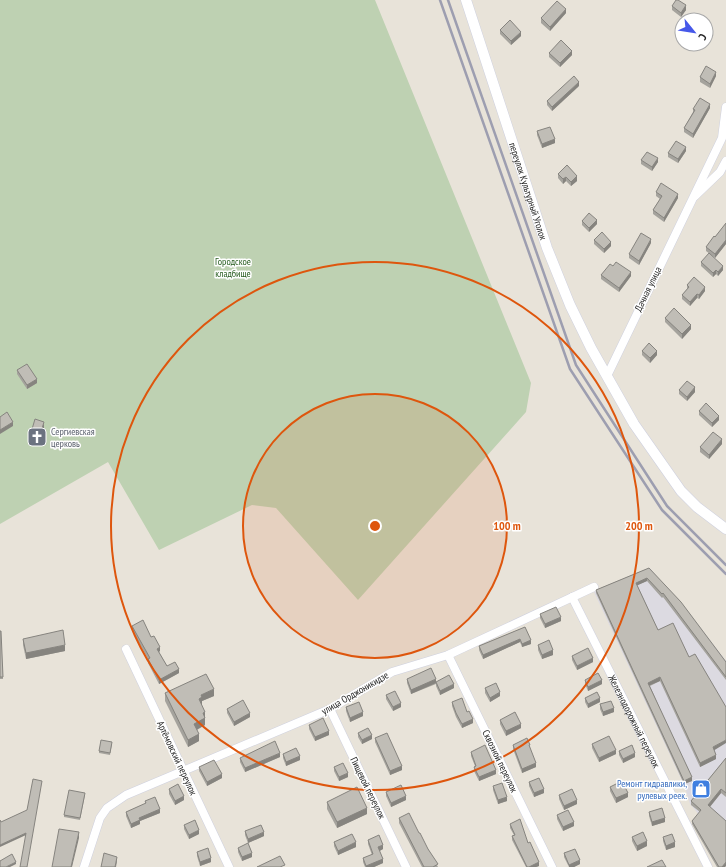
<svg xmlns="http://www.w3.org/2000/svg" width="726" height="867" viewBox="0 0 726 867" font-family="'PT Sans Narrow',sans-serif">
<style>
.industrial{fill:#dcdae1}
.cemetery{fill:#bed1b2}
.lines{fill:none;stroke-linecap:round;stroke-linejoin:round}
.minor-casing{stroke:#cfd1df;stroke-width:9}
.tertiary-casing{stroke:#cfd1df;stroke-width:11}
.minor{stroke:#fff;stroke-width:8}
.tertiary{stroke:#fff;stroke-width:10}
.rail{stroke:#9d9eb0;stroke-width:2.5}
.wall{fill:#a5a39d}
.shaded-wall{fill:#86847f}
.building{fill:#c0bdb6;stroke:#86847f}
.ring{fill:none;stroke:#de560d;stroke-width:2}
.labels{text-anchor:middle;dominant-baseline:central;stroke-width:3;stroke-linejoin:round;paint-order:stroke}
.street-label{font-size:10px;fill:#272727;stroke:#fff}
.park-label{font-size:10px;fill:#275c1f;stroke:#fff}
.worship-label{font-size:10px;fill:#5b616d;stroke:#fff;text-anchor:start}
.shop-label{font-size:10px;fill:#366cbe;stroke:#fff;text-anchor:end}
.centre{fill:#de560d;stroke:#fff;stroke-width:2}
.ring-label{font-size:12px;text-anchor:middle;font-weight:bold;fill:#de560d;stroke:#fff;stroke-width:3;stroke-linejoin:round;paint-order:stroke}
</style>
<rect width="100%" height="100%" fill="#e8e3d9"/>
<path class="industrial" d="M 650,568 L 660,581 L 683,605 L 726,661 L 726,838 L 701,817 L 690,804 L 685,787 L 594,592 Z"/>
<path class="cemetery" d="M 0,0 L 375,0 L 531,383 L 526,412 L 358,600 L 276,508 L 252,505 L 159,550 L 108,462 L 0,524 Z"/>
<g class="lines">
<g class="minor-casing">
<g id="minor">
<path d="M 695,196 L 720,172 L 726,161"/>
<path d="M 607,376 L 722,138 L 726,107"/>
<path id="s1" d="M 572,597 L 708,867"/>
<path d="M 126,649 L 229,867"/>
<path d="M 448,655 L 552,867"/>
<path d="M 330,709 L 406,867"/>
<path d="M 84,867 L 100,818 L 107,808 L 126,795 L 330,709 L 392,672 L 448,655 L 594,587"/>
</g>
</g>
<g class="tertiary-casing">
<g id="tertiary">
<path id="s2" d="M 466,0 L 547,248 L 570,305 L 591,348 L 634,424 L 681,491 L 697,507 L 726,529"/>
</g>
</g>
<use href="#minor" class="minor"/>
<use href="#tertiary" class="tertiary"/>
<g class="rail">
<path d="M 440,0 L 570,369 L 662,510 L 726,574"/>
<path d="M 448,0 L 576,365 L 667,506 L 726,565"/>
</g>
</g>
<g class="wall">
<path d="M 672,6 L 686,10 L 681,17 L 672,10 Z"/>
<path d="M 566,13 L 550,31 L 541,23 L 541,18 Z"/>
<path d="M 500,30 L 521,36 L 511,45 L 500,34 Z"/>
<path d="M 549,53 L 572,55 L 560,67 L 549,57 Z"/>
<path d="M 716,76 L 710,88 L 700,82 L 700,77 Z"/>
<path d="M 579,86 L 552,111 L 547,105 L 547,101 Z"/>
<path d="M 710,108 L 693,138 L 684,132 L 684,128 L 693,112 L 693,109 Z"/>
<path d="M 537,131 L 555,143 L 542,148 L 537,135 Z"/>
<path d="M 686,151 L 678,163 L 668,157 L 668,153 Z"/>
<path d="M 641,160 L 658,162 L 652,171 L 641,164 Z"/>
<path d="M 558,174 L 577,181 L 571,186 L 566,181 L 563,184 L 558,178 Z"/>
<path d="M 656,192 L 678,198 L 664,222 L 653,214 L 653,210 L 660,199 L 656,196 Z"/>
<path d="M 582,221 L 597,224 L 589,232 L 582,225 Z"/>
<path d="M 726,223 L 726,244 L 715,258 L 706,251 L 706,247 L 715,237 Z"/>
<path d="M 594,240 L 611,246 L 604,253 L 594,244 Z"/>
<path d="M 651,243 L 639,265 L 629,258 L 629,254 Z"/>
<path d="M 701,262 L 723,270 L 718,276 L 716,274 L 713,277 L 701,266 Z"/>
<path d="M 613,266 L 631,276 L 619,292 L 601,279 L 601,275 Z"/>
<path d="M 687,285 L 705,291 L 699,299 L 697,298 L 690,306 L 682,299 L 682,295 L 687,289 Z"/>
<path d="M 665,318 L 691,329 L 682,339 L 665,322 Z"/>
<path d="M 642,351 L 657,355 L 650,363 L 642,355 Z"/>
<path d="M 17,370 L 37,383 L 27,389 L 17,374 Z"/>
<path d="M 679,390 L 695,392 L 687,401 L 679,394 Z"/>
<path d="M 699,411 L 719,420 L 712,427 L 699,415 Z"/>
<path d="M 44,430 L 39,446 L 30,444 L 30,436 Z"/>
<path d="M 722,444 L 709,459 L 700,452 L 700,447 Z"/>
<path d="M 649,568 L 726,662 L 726,680 L 663,597 L 662,598 L 647,581 L 637,585 L 714,750 L 716,759 L 700,767 L 660,681 L 650,686 L 692,781 L 684,784 L 596,593 L 596,590 Z"/>
<path d="M 540,614 L 561,621 L 545,628 L 540,618 Z"/>
<path d="M 132,626 L 160,651 L 159,652 L 167,666 L 179,673 L 159,684 L 148,663 L 148,659 L 132,630 Z"/>
<path d="M 525,627 L 531,644 L 522,647 L 520,642 L 483,659 L 479,650 L 479,646 Z"/>
<path d="M 0,631 L 3,677 L 3,679 L 0,679 Z"/>
<path d="M 23,639 L 65,651 L 26,659 L 23,645 Z"/>
<path d="M 538,645 L 553,655 L 542,659 L 538,650 Z"/>
<path d="M 572,656 L 593,662 L 577,670 L 572,660 Z"/>
<path d="M 407,679 L 436,682 L 454,688 L 440,695 L 436,686 L 436,684 L 411,694 L 407,683 Z"/>
<path d="M 585,680 L 602,684 L 588,691 L 585,684 Z"/>
<path d="M 485,688 L 500,696 L 490,702 L 485,693 Z"/>
<path d="M 165,693 L 214,696 L 202,701 L 202,704 L 201,705 L 205,718 L 205,725 L 197,730 L 199,741 L 188,747 L 165,701 Z"/>
<path d="M 386,695 L 401,707 L 393,711 L 386,699 Z"/>
<path d="M 585,698 L 600,702 L 588,708 L 585,702 Z"/>
<path d="M 452,702 L 467,712 L 473,723 L 462,728 L 456,717 L 452,706 Z"/>
<path d="M 600,704 L 614,712 L 603,716 L 600,709 Z"/>
<path d="M 346,707 L 363,716 L 350,722 L 346,711 Z"/>
<path d="M 227,709 L 250,717 L 234,726 L 227,713 Z"/>
<path d="M 500,720 L 521,728 L 506,736 L 500,724 Z"/>
<path d="M 309,725 L 329,735 L 315,741 L 309,729 Z"/>
<path d="M 358,733 L 372,739 L 362,744 L 358,737 Z"/>
<path d="M 375,738 L 402,770 L 390,775 L 375,742 Z"/>
<path d="M 112,744 L 110,755 L 99,753 L 99,751 Z"/>
<path d="M 592,744 L 616,754 L 599,762 L 592,748 Z"/>
<path d="M 513,745 L 530,749 L 536,767 L 522,773 L 513,749 Z"/>
<path d="M 619,751 L 635,757 L 623,763 L 619,755 Z"/>
<path d="M 471,752 L 496,774 L 479,781 L 474,771 L 474,767 L 475,766 L 471,756 Z"/>
<path d="M 283,754 L 300,760 L 286,766 L 283,758 Z"/>
<path d="M 280,757 L 245,772 L 240,762 L 240,758 Z"/>
<path d="M 726,758 L 726,797 L 721,793 L 710,807 L 725,867 L 717,867 L 692,824 L 692,821 L 700,812 L 691,805 L 691,801 Z"/>
<path d="M 199,767 L 222,778 L 207,786 L 199,771 Z"/>
<path d="M 334,767 L 348,777 L 339,781 L 334,771 Z"/>
<path d="M 529,782 L 544,793 L 534,797 L 529,786 Z"/>
<path d="M 493,786 L 507,801 L 498,804 L 493,790 Z"/>
<path d="M 610,787 L 628,797 L 616,803 L 610,791 Z"/>
<path d="M 169,789 L 184,800 L 175,805 L 169,794 Z"/>
<path d="M 386,792 L 406,800 L 391,807 L 386,796 Z"/>
<path d="M 85,795 L 80,820 L 64,817 L 64,815 Z"/>
<path d="M 559,795 L 577,804 L 564,810 L 559,799 Z"/>
<path d="M 145,801 L 160,813 L 140,821 L 140,824 L 131,828 L 126,816 L 126,812 L 145,804 Z"/>
<path d="M 327,802 L 367,814 L 337,828 L 327,809 Z"/>
<path d="M 649,812 L 665,822 L 652,826 L 649,816 Z"/>
<path d="M 557,815 L 574,826 L 563,831 L 557,819 Z"/>
<path d="M 399,818 L 428,849 L 438,867 L 422,867 L 399,823 Z"/>
<path d="M 510,824 L 528,843 L 539,866 L 536,867 L 526,867 L 512,840 L 512,836 L 514,835 L 510,828 Z"/>
<path d="M 184,825 L 199,834 L 189,839 L 184,829 Z"/>
<path d="M 245,831 L 264,836 L 248,843 L 245,835 Z"/>
<path d="M 632,837 L 647,846 L 637,851 L 632,841 Z"/>
<path d="M 663,837 L 675,847 L 666,850 L 663,841 Z"/>
<path d="M 368,840 L 383,849 L 379,851 L 383,863 L 374,867 L 365,867 L 363,862 L 363,858 L 372,855 L 368,844 Z"/>
<path d="M 334,842 L 356,847 L 338,855 L 334,846 Z"/>
<path d="M 238,848 L 252,857 L 242,861 L 238,852 Z"/>
<path d="M 197,852 L 211,862 L 200,866 L 197,856 Z"/>
<path d="M 564,853 L 580,864 L 574,867 L 569,867 L 564,857 Z"/>
</g>
<g class="shaded-wall">
<path d="M 686,5 L 686,10 L 681,17 L 681,13 Z"/>
<path d="M 566,9 L 566,13 L 550,31 L 550,27 Z"/>
<path d="M 521,32 L 521,36 L 511,45 L 511,41 Z"/>
<path d="M 572,51 L 572,55 L 560,67 L 560,63 Z"/>
<path d="M 716,72 L 716,76 L 710,88 L 710,84 Z"/>
<path d="M 579,82 L 579,86 L 552,111 L 552,107 Z"/>
<path d="M 710,104 L 710,108 L 693,138 L 693,134 Z"/>
<path d="M 555,139 L 555,143 L 542,148 L 542,144 Z"/>
<path d="M 686,147 L 686,151 L 678,163 L 678,159 Z"/>
<path d="M 658,158 L 658,162 L 652,171 L 652,167 Z"/>
<path d="M 577,176 L 577,181 L 571,186 L 571,182 Z"/>
<path d="M 566,177 L 566,181 L 563,184 L 563,179 Z"/>
<path d="M 678,194 L 678,198 L 664,222 L 664,218 Z"/>
<path d="M 597,220 L 597,224 L 589,232 L 589,228 Z"/>
<path d="M 651,239 L 651,243 L 639,265 L 639,261 Z"/>
<path d="M 726,240 L 726,244 L 715,258 L 715,254 Z"/>
<path d="M 611,242 L 611,246 L 604,253 L 604,249 Z"/>
<path d="M 723,266 L 723,270 L 718,276 L 718,272 Z"/>
<path d="M 716,270 L 716,274 L 713,277 L 713,273 Z"/>
<path d="M 631,272 L 631,276 L 619,292 L 619,288 Z"/>
<path d="M 705,287 L 705,291 L 699,299 L 699,295 Z"/>
<path d="M 697,294 L 697,298 L 690,306 L 690,302 Z"/>
<path d="M 691,325 L 691,329 L 682,339 L 682,334 Z"/>
<path d="M 657,351 L 657,355 L 650,363 L 650,358 Z"/>
<path d="M 37,379 L 37,383 L 27,389 L 27,385 Z"/>
<path d="M 695,387 L 695,392 L 687,401 L 687,397 Z"/>
<path d="M 719,416 L 719,420 L 712,427 L 712,423 Z"/>
<path d="M 13,422 L 13,426 L 0,434 L 0,430 Z"/>
<path d="M 44,422 L 44,430 L 39,446 L 39,438 Z"/>
<path d="M 722,439 L 722,444 L 709,459 L 709,455 Z"/>
<path d="M 647,578 L 647,581 L 636,586 L 636,583 Z"/>
<path d="M 561,617 L 561,621 L 545,628 L 545,624 Z"/>
<path d="M 520,639 L 520,642 L 483,659 L 483,655 Z"/>
<path d="M 531,640 L 531,644 L 522,647 L 522,644 Z"/>
<path d="M 65,645 L 65,651 L 26,659 L 26,653 Z"/>
<path d="M 160,647 L 160,651 L 157,653 L 157,649 Z"/>
<path d="M 553,650 L 553,655 L 542,659 L 542,655 Z"/>
<path d="M 593,658 L 593,662 L 577,670 L 577,666 Z"/>
<path d="M 179,669 L 179,673 L 159,684 L 159,680 Z"/>
<path d="M 660,677 L 660,681 L 648,686 L 648,683 Z"/>
<path d="M 436,679 L 436,683 L 411,694 L 411,690 Z"/>
<path d="M 602,680 L 602,684 L 588,691 L 588,687 Z"/>
<path d="M 454,684 L 454,688 L 440,695 L 440,691 Z"/>
<path d="M 214,689 L 214,696 L 202,701 L 202,704 L 199,706 L 199,699 L 201,695 Z"/>
<path d="M 500,692 L 500,696 L 490,702 L 490,698 Z"/>
<path d="M 600,698 L 600,702 L 588,708 L 588,704 Z"/>
<path d="M 401,703 L 401,707 L 393,711 L 393,707 Z"/>
<path d="M 614,708 L 614,712 L 603,716 L 603,712 Z"/>
<path d="M 205,712 L 205,725 L 194,731 L 194,724 L 203,713 Z"/>
<path d="M 363,712 L 363,716 L 350,722 L 350,718 Z"/>
<path d="M 250,713 L 250,717 L 234,726 L 234,722 Z"/>
<path d="M 473,719 L 473,723 L 462,728 L 462,724 Z"/>
<path d="M 521,724 L 521,728 L 506,736 L 506,731 Z"/>
<path d="M 329,731 L 329,735 L 315,741 L 315,737 Z"/>
<path d="M 199,734 L 199,741 L 188,747 L 188,740 Z"/>
<path d="M 372,735 L 372,739 L 362,744 L 362,740 Z"/>
<path d="M 726,740 L 726,743 L 713,751 L 713,747 Z"/>
<path d="M 616,750 L 616,754 L 599,762 L 599,758 Z"/>
<path d="M 280,753 L 280,757 L 245,772 L 245,768 Z"/>
<path d="M 635,753 L 635,757 L 623,763 L 623,759 Z"/>
<path d="M 716,755 L 716,759 L 700,767 L 700,763 Z"/>
<path d="M 300,756 L 300,760 L 286,766 L 286,762 Z"/>
<path d="M 536,763 L 536,767 L 522,773 L 522,769 Z"/>
<path d="M 402,766 L 402,770 L 390,775 L 390,771 Z"/>
<path d="M 496,770 L 496,774 L 479,781 L 479,777 Z"/>
<path d="M 348,773 L 348,777 L 339,781 L 339,777 Z"/>
<path d="M 222,774 L 222,778 L 207,786 L 207,782 Z"/>
<path d="M 692,777 L 692,781 L 684,784 L 684,781 Z"/>
<path d="M 544,789 L 544,793 L 534,797 L 534,793 Z"/>
<path d="M 721,789 L 721,793 L 708,809 L 708,805 Z"/>
<path d="M 628,793 L 628,797 L 616,803 L 616,798 Z"/>
<path d="M 184,796 L 184,800 L 175,805 L 175,801 Z"/>
<path d="M 406,796 L 406,800 L 391,807 L 391,803 Z"/>
<path d="M 507,797 L 507,801 L 498,804 L 498,800 Z"/>
<path d="M 577,800 L 577,804 L 564,810 L 564,806 Z"/>
<path d="M 367,808 L 367,814 L 337,828 L 337,822 Z"/>
<path d="M 160,809 L 160,813 L 140,821 L 140,824 L 131,828 L 131,824 L 139,818 Z"/>
<path d="M 665,818 L 665,822 L 652,826 L 652,822 Z"/>
<path d="M 574,822 L 574,826 L 563,831 L 563,827 Z"/>
<path d="M 199,830 L 199,834 L 189,839 L 189,835 Z"/>
<path d="M 79,832 L 79,838 L 72,867 L 71,867 Z"/>
<path d="M 264,832 L 264,836 L 248,843 L 248,839 Z"/>
<path d="M 26,833 L 26,835 L 0,847 L 0,845 Z"/>
<path d="M 647,841 L 647,846 L 637,851 L 637,846 Z"/>
<path d="M 356,842 L 356,847 L 338,855 L 338,851 Z"/>
<path d="M 675,842 L 675,847 L 666,850 L 666,846 Z"/>
<path d="M 383,845 L 383,849 L 378,852 L 378,847 Z"/>
<path d="M 252,853 L 252,857 L 242,861 L 242,857 Z"/>
<path d="M 117,857 L 117,861 L 116,867 L 115,867 Z"/>
<path d="M 211,858 L 211,862 L 200,866 L 200,862 Z"/>
<path d="M 383,859 L 383,863 L 374,867 L 366,867 L 366,866 Z"/>
<path d="M 580,860 L 580,864 L 574,867 L 569,867 L 569,865 Z"/>
<path d="M 16,862 L 16,864 L 10,867 L 6,867 Z"/>
<path d="M 539,862 L 539,866 L 536,867 L 529,867 Z"/>
<path d="M 726,862 L 726,866 L 725,867 L 722,867 Z"/>
</g>
<g class="building">
<path d="M 676,0 L 678,0 L 686,5 L 681,13 L 672,6 Z"/>
<path d="M 557,1 L 566,9 L 550,27 L 541,18 Z"/>
<path d="M 510,20 L 521,32 L 511,41 L 500,30 Z"/>
<path d="M 561,40 L 572,51 L 560,63 L 549,53 Z"/>
<path d="M 706,66 L 716,72 L 710,84 L 700,77 Z"/>
<path d="M 574,76 L 579,82 L 552,107 L 547,101 Z"/>
<path d="M 700,98 L 710,104 L 693,134 L 684,128 L 695,110 L 693,109 Z"/>
<path d="M 550,127 L 555,139 L 542,144 L 537,131 Z"/>
<path d="M 676,141 L 686,147 L 678,159 L 668,153 Z"/>
<path d="M 647,152 L 658,158 L 652,167 L 641,160 Z"/>
<path d="M 567,165 L 577,176 L 571,182 L 566,177 L 563,179 L 558,174 Z"/>
<path d="M 661,183 L 678,194 L 664,218 L 653,210 L 662,196 L 656,192 Z"/>
<path d="M 589,213 L 597,220 L 589,228 L 582,221 Z"/>
<path d="M 726,223 L 726,240 L 715,254 L 706,247 L 714,236 L 715,237 Z"/>
<path d="M 602,232 L 611,242 L 604,249 L 594,240 Z"/>
<path d="M 641,233 L 651,239 L 639,261 L 629,254 Z"/>
<path d="M 709,253 L 723,266 L 718,272 L 716,270 L 713,273 L 701,262 Z"/>
<path d="M 616,262 L 631,272 L 619,288 L 601,275 L 610,264 L 613,266 Z"/>
<path d="M 694,277 L 705,287 L 699,295 L 697,294 L 690,302 L 682,295 L 689,287 L 687,285 Z"/>
<path d="M 674,308 L 691,325 L 682,334 L 665,318 Z"/>
<path d="M 649,343 L 657,351 L 650,358 L 642,351 Z"/>
<path d="M 27,364 L 37,379 L 27,385 L 17,370 Z"/>
<path d="M 687,381 L 695,387 L 687,397 L 679,390 Z"/>
<path d="M 706,403 L 719,416 L 712,423 L 699,411 Z"/>
<path d="M 7,412 L 13,422 L 0,430 L 0,417 Z"/>
<path d="M 35,419 L 44,422 L 39,438 L 30,436 Z"/>
<path d="M 713,432 L 722,439 L 709,455 L 700,447 Z"/>
<path d="M 649,568 L 681,602 L 726,662 L 726,677 L 663,593 L 662,594 L 647,578 L 636,583 L 658,630 L 673,623 L 689,657 L 695,654 L 726,707 L 726,740 L 713,747 L 716,755 L 700,763 L 660,677 L 648,683 L 692,777 L 684,781 L 596,590 Z"/>
<path d="M 556,607 L 561,617 L 545,624 L 540,614 Z"/>
<path d="M 143,620 L 151,637 L 154,636 L 160,647 L 157,649 L 167,666 L 175,662 L 179,669 L 159,680 L 148,659 L 150,658 L 132,626 Z"/>
<path d="M 525,627 L 531,640 L 522,644 L 520,639 L 483,655 L 479,646 Z"/>
<path d="M 63,630 L 65,645 L 26,653 L 23,639 Z"/>
<path d="M 0,631 L 1,631 L 3,677 L 0,677 Z"/>
<path d="M 549,640 L 553,650 L 542,655 L 538,645 Z"/>
<path d="M 588,648 L 593,658 L 577,666 L 572,656 Z"/>
<path d="M 431,668 L 436,679 L 411,690 L 407,679 Z"/>
<path d="M 598,673 L 602,680 L 588,687 L 585,680 Z"/>
<path d="M 206,674 L 214,689 L 201,695 L 202,697 L 199,699 L 205,712 L 203,713 L 205,718 L 194,724 L 199,734 L 188,740 L 165,693 Z"/>
<path d="M 449,675 L 454,684 L 440,691 L 436,682 Z"/>
<path d="M 496,683 L 500,692 L 490,698 L 485,688 Z"/>
<path d="M 395,691 L 401,703 L 393,707 L 386,695 Z"/>
<path d="M 597,692 L 600,698 L 588,704 L 585,698 Z"/>
<path d="M 462,698 L 467,712 L 469,711 L 473,719 L 462,724 L 456,713 L 452,702 Z"/>
<path d="M 243,700 L 250,713 L 234,722 L 227,709 Z"/>
<path d="M 611,701 L 614,708 L 603,712 L 600,704 Z"/>
<path d="M 359,702 L 363,712 L 350,718 L 346,707 Z"/>
<path d="M 515,712 L 521,724 L 506,731 L 500,720 Z"/>
<path d="M 323,718 L 329,731 L 315,737 L 309,725 Z"/>
<path d="M 368,728 L 372,735 L 362,740 L 358,733 Z"/>
<path d="M 387,733 L 402,766 L 390,771 L 375,738 Z"/>
<path d="M 609,736 L 616,750 L 599,758 L 592,744 Z"/>
<path d="M 527,738 L 530,745 L 529,745 L 536,763 L 522,769 L 513,745 Z"/>
<path d="M 101,740 L 112,742 L 110,753 L 99,751 Z"/>
<path d="M 275,741 L 280,753 L 245,768 L 240,758 Z"/>
<path d="M 485,745 L 496,770 L 479,777 L 474,767 L 476,766 L 471,752 Z"/>
<path d="M 632,745 L 635,753 L 623,759 L 619,751 Z"/>
<path d="M 296,748 L 300,756 L 286,762 L 283,754 Z"/>
<path d="M 726,758 L 726,793 L 721,789 L 708,805 L 726,821 L 726,862 L 722,867 L 719,867 L 692,821 L 701,810 L 691,801 Z"/>
<path d="M 214,760 L 222,774 L 207,782 L 199,767 Z"/>
<path d="M 343,763 L 348,773 L 339,777 L 334,767 Z"/>
<path d="M 539,778 L 544,789 L 534,793 L 529,782 Z"/>
<path d="M 33,779 L 42,781 L 27,867 L 20,867 L 26,833 L 0,845 L 0,820 L 1,822 L 27,810 Z"/>
<path d="M 622,781 L 628,793 L 616,798 L 610,787 Z"/>
<path d="M 502,783 L 507,797 L 498,800 L 493,786 Z"/>
<path d="M 178,784 L 184,796 L 175,801 L 169,789 Z"/>
<path d="M 401,785 L 406,796 L 391,803 L 386,792 Z"/>
<path d="M 357,787 L 367,808 L 337,822 L 327,802 Z"/>
<path d="M 572,789 L 577,800 L 564,806 L 559,795 Z"/>
<path d="M 69,790 L 85,793 L 80,818 L 64,815 Z"/>
<path d="M 155,797 L 160,809 L 139,818 L 140,820 L 131,824 L 126,812 L 146,803 L 145,801 Z"/>
<path d="M 662,808 L 665,818 L 652,822 L 649,812 Z"/>
<path d="M 568,810 L 574,822 L 563,827 L 557,815 Z"/>
<path d="M 409,813 L 419,833 L 420,833 L 428,849 L 438,864 L 433,867 L 424,867 L 399,818 Z"/>
<path d="M 520,819 L 528,843 L 530,842 L 539,862 L 529,867 L 527,867 L 512,836 L 515,835 L 510,824 Z"/>
<path d="M 195,820 L 199,830 L 189,835 L 184,825 Z"/>
<path d="M 261,825 L 264,832 L 248,839 L 245,831 Z"/>
<path d="M 59,829 L 79,832 L 71,867 L 52,867 Z"/>
<path d="M 643,832 L 647,841 L 637,846 L 632,837 Z"/>
<path d="M 352,834 L 356,842 L 338,851 L 334,842 Z"/>
<path d="M 672,834 L 675,842 L 666,846 L 663,837 Z"/>
<path d="M 379,835 L 383,845 L 378,847 L 383,859 L 366,866 L 363,858 L 373,854 L 368,840 Z"/>
<path d="M 248,843 L 252,853 L 242,857 L 238,848 Z"/>
<path d="M 208,848 L 211,858 L 200,862 L 197,852 Z"/>
<path d="M 575,849 L 580,860 L 569,865 L 564,853 Z"/>
<path d="M 104,853 L 117,857 L 115,867 L 101,867 Z"/>
<path d="M 12,854 L 16,862 L 6,867 L 0,867 L 0,861 Z"/>
<path d="M 280,856 L 285,865 L 280,867 L 257,867 Z"/>
<path d="M 662,860 L 666,867 L 647,867 Z"/>
</g>
<circle cx="375" cy="526" r="132" fill="#de560d" fill-opacity=".12"/>
<g class="ring">
<circle cx="375" cy="526" r="132"/>
<circle cx="375" cy="526" r="264"/>
</g>
<defs>
<g id="church-square" transform="scale(1)"><rect x="-9" y="-9" width="18" height="18" rx="4" fill="#6b7280" stroke="#fff"/><path d="M-1.2-6h2.4v3.5h3.3v2.4h-3.3V6h-2.4V-.1h-3.3v-2.4h3.3Z" fill="#fff"/></g>
<g id="shop-square" transform="scale(1)"><rect x="-9" y="-9" width="18" height="18" rx="4" fill="#3f7fe0" stroke="#fff"/><path d="M-5-2.5h2.3a2.7 3.5 0 0 1 5.4 0H5L5.5 6h-11ZM-1.5-2.5h3a1.5 2.3 0 0 0-3 0Z" fill="#fff"/></g>
</defs>
<g fill-rule="evenodd">
<use href="#church-square" x="37" y="437"/>
<use href="#shop-square" x="701" y="789"/>
</g>
<g class="labels">
<g class="street-label">
<text stroke="none"><textPath href="#s2" startOffset="201">переулок Культурный Уголок</textPath></text>
<text transform="translate(648 289) rotate(-64)">Дачная улица</text>
<text transform="translate(355 693) rotate(-30)">улица Орджоникидзе</text>
<text stroke="none"><textPath href="#s1" startOffset="139">Железнодорожный переулок</textPath></text>
<text transform="translate(177 758) rotate(65)">Артёмовский переулок</text>
<text transform="translate(500 761) rotate(64)">Сквозной переулок</text>
<text transform="translate(368 788) rotate(64)">Пищевой переулок</text>
</g>
<g class="park-label">
<text x="233" y="261">Городское<tspan x="233" dy="12">кладбище</tspan></text>
</g>
<g class="worship-label">
<text x="51" y="431">Сергиевская<tspan x="51" dy="12">церковь</tspan></text>
</g>
<g class="shop-label">
<text x="687" y="783">Ремонт гидравлики,<tspan x="687" dy="12">рулевых реек.</tspan></text>
</g>
</g>
<circle cx="375" cy="526" r="6" class="centre"/>
<g class="ring-label">
<text x="507" y="530">100 m</text>
<text x="639" y="530">200 m</text>
</g>
<g transform="translate(694 32) rotate(120)"><circle r="19" fill="#ffffff" stroke="#a9a9a9"/>
<path d="M0-3L7 15L0 10L-7 15Z" fill="#4658e9"/>
<text y="-6" font-size="11" font-weight="bold" text-anchor="middle" fill="#272727">С</text>
</g>
</svg>
